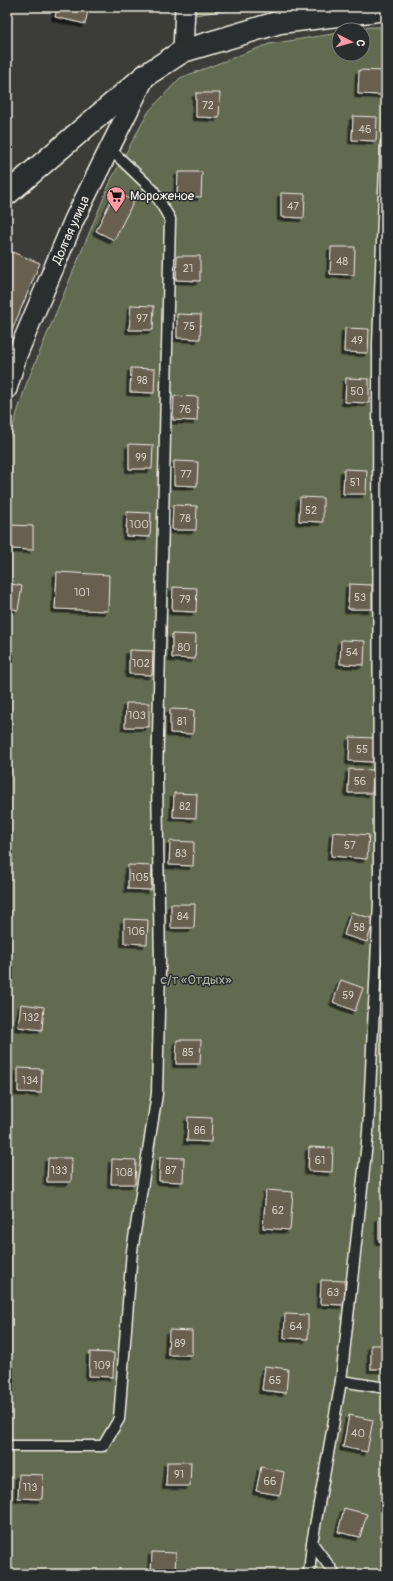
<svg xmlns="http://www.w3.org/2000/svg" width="393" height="1581" viewBox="0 0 393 1581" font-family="Pangolin,sans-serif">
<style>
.green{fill:#626a50;stroke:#abae9c}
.building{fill:#675e4f;stroke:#f4f1e8;filter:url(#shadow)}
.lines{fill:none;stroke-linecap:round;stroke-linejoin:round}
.service-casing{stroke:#f4f1e8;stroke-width:13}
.minor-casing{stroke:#f4f1e8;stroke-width:22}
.secondary-casing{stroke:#f4f1e8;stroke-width:25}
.service{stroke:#2a2d2e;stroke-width:10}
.minor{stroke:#2a2d2e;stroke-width:19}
.secondary{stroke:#2a2d2e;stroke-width:22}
.labels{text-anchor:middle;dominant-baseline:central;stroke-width:3;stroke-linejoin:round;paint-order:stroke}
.number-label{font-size:11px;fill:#d1ccc2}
.poi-label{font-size:13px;fill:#f4f1e8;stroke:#2a2d2e;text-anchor:start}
.street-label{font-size:13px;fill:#f4f1e8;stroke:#2a2d2e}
.park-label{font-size:13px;fill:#b2b4a4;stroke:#2a2d2e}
</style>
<defs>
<filter id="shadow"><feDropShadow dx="-3.5" dy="3.5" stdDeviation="0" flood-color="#0009"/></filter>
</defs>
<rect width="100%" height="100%" fill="#3c3c38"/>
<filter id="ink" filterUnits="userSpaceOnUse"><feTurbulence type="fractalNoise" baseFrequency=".025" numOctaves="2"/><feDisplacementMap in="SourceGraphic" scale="8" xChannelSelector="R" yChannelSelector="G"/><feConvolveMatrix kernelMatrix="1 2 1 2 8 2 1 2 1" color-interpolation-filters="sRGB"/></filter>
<g filter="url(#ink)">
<g class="green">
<path d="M 190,7 L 246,7 L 189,16 Z"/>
<path d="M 370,27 L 386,27 L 386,1574 L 7,1574 L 7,445 L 26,385 L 112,178 L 149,111 L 180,78 L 269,44 L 339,33 L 339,54 L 363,54 L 363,30 L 354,30 Z"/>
</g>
<g class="building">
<path d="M 57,7 L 89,7 L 85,24 L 55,17 Z"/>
<path d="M 359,70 L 383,71 L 382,95 L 358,94 Z"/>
<path d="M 196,93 L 220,93 L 219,118 L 196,117 Z"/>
<path d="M 353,116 L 377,117 L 376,141 L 352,140 Z"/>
<path d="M 178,172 L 202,172 L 201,197 L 177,196 Z"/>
<path d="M 115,192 L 134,201 L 114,240 L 96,231 Z"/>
<path d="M 281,193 L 305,194 L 304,218 L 281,217 Z"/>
<path d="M 331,247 L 355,247 L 354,275 L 330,274 Z"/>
<path d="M 7,250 L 40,263 L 11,333 L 7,332 Z"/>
<path d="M 177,256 L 200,256 L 200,281 L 176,280 Z"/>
<path d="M 131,305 L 154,306 L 153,330 L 129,330 Z"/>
<path d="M 177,314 L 201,315 L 200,339 L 177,338 Z"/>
<path d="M 345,328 L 369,329 L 368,353 L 344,352 Z"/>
<path d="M 131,368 L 155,369 L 154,393 L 130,392 Z"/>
<path d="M 346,378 L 369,379 L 369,403 L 345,402 Z"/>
<path d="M 174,396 L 198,397 L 197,421 L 173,420 Z"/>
<path d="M 129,444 L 153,445 L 152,469 L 129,469 Z"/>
<path d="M 174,461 L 198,462 L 197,486 L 174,485 Z"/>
<path d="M 344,469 L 367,470 L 366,494 L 343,494 Z"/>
<path d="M 300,497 L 323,498 L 323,522 L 299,521 Z"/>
<path d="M 173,505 L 197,506 L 196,530 L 172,530 Z"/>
<path d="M 127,512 L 151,513 L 150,537 L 126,536 Z"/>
<path d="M 10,525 L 33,526 L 33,550 L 9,549 Z"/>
<path d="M 57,572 L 109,575 L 108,611 L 55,609 Z"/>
<path d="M 7,583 L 22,586 L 18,610 L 7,608 Z"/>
<path d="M 349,584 L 372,585 L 372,609 L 348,609 Z"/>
<path d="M 173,587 L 197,588 L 196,612 L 172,611 Z"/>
<path d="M 172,634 L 196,635 L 195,659 L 172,658 Z"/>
<path d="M 341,640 L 365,641 L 364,665 L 340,664 Z"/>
<path d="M 129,650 L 153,651 L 152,675 L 129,674 Z"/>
<path d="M 126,703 L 149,703 L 149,727 L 125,727 Z"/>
<path d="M 170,709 L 194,710 L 193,734 L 170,733 Z"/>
<path d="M 350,737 L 374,738 L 373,762 L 349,761 Z"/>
<path d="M 349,769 L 373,770 L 372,793 L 348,793 Z"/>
<path d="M 174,793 L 197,794 L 196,818 L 173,817 Z"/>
<path d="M 333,832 L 369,835 L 367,859 L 331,856 Z"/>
<path d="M 170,841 L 194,842 L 193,866 L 169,865 Z"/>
<path d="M 128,865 L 152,866 L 151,890 L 128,889 Z"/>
<path d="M 171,904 L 195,904 L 194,928 L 171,928 Z"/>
<path d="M 351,912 L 374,919 L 367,942 L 344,935 Z"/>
<path d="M 124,919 L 148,920 L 147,944 L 124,943 Z"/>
<path d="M 341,980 L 363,988 L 355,1011 L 333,1002 Z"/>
<path d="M 21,1004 L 44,1007 L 42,1030 L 18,1027 Z"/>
<path d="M 177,1040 L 201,1040 L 200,1064 L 176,1064 Z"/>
<path d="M 18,1068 L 42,1069 L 41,1093 L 18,1092 Z"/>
<path d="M 188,1117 L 212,1118 L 211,1142 L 187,1141 Z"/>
<path d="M 309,1147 L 333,1148 L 332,1172 L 308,1171 Z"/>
<path d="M 160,1157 L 184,1158 L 183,1182 L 159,1181 Z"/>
<path d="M 48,1158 L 72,1158 L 71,1182 L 47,1182 Z"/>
<path d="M 112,1159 L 136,1160 L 135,1184 L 111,1184 Z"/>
<path d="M 266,1190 L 293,1192 L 290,1230 L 263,1228 Z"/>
<rect x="379" y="1217" width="7" height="24"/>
<path d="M 321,1280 L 345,1281 L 344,1305 L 320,1304 Z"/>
<path d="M 285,1314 L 308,1315 L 308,1339 L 284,1338 Z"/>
<path d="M 169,1330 L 192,1331 L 192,1355 L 168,1355 Z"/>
<rect x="371" y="1345" width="15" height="24"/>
<path d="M 90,1352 L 114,1353 L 113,1377 L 89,1376 Z"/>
<path d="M 265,1366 L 288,1369 L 286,1393 L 262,1390 Z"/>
<path d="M 349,1415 L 373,1420 L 367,1452 L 343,1447 Z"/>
<path d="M 167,1462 L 191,1462 L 190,1486 L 166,1486 Z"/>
<path d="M 261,1467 L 284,1472 L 280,1495 L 256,1491 Z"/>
<path d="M 19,1474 L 43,1475 L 42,1499 L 18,1498 Z"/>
<path d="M 344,1508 L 367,1514 L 360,1537 L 338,1532 Z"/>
<path d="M 152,1552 L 176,1553 L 175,1574 L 151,1574 Z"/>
</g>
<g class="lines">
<g class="service-casing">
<g id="service">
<path d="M 341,1381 L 386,1388"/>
<path d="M 7,1446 L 103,1446 L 119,1419 L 132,1251 L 157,1094 L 160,967 L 157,779 L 170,219 L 153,190 L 109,148"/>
<path d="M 312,1543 L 335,1574"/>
<path d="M 309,1574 L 312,1543 L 341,1381 L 368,1133 L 379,901 L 378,344 L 386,143"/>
</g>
</g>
<g class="minor-casing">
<g id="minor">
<path d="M 183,51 L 185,7"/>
<path d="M 7,389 L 17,355 L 74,220 L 145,77"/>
</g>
</g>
<g class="secondary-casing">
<path id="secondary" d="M 7,194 L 146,75 L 183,51 L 280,22 L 386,9"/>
</g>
<use href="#service" class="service"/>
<use href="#minor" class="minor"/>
<use href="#secondary" class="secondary"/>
</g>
</g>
<defs>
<g id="supermarket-pin" transform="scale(1)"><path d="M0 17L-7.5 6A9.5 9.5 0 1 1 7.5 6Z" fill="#ff9aa2" stroke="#2a2d2e"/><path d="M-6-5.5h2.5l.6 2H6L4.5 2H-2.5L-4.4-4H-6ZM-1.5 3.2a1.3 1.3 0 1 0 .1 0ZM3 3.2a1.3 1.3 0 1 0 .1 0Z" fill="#111"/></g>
</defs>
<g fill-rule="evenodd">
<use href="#supermarket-pin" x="116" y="196"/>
</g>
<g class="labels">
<g class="number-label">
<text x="208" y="105">72</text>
<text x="365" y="129">46</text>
<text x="293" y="206">47</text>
<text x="342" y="261">48</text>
<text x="188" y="268">21</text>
<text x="142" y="318">97</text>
<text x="189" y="326">75</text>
<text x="357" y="340">49</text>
<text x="142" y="380">98</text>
<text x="357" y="391">50</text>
<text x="185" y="409">76</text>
<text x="141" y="457">99</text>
<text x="186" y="474">77</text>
<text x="355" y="482">51</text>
<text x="311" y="510">52</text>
<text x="185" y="518">78</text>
<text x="139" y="524">100</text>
<text x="82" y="592">101</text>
<text x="360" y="597">53</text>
<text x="185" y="599">79</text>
<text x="184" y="647">80</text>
<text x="352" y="652">54</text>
<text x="141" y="663">102</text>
<text x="137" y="715">103</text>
<text x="182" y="721">81</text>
<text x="362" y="749">55</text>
<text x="360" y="781">56</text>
<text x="185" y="806">82</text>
<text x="350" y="845">57</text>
<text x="181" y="853">83</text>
<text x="140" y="877">105</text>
<text x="183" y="916">84</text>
<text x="359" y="927">58</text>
<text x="136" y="931">106</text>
<text x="348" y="995">59</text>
<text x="31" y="1017">132</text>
<text x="188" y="1052">85</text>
<text x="30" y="1080">134</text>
<text x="200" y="1130">86</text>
<text x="320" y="1160">61</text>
<text x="59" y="1170">133</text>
<text x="171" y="1170">87</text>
<text x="124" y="1172">108</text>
<text x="278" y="1210">62</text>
<text x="333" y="1292">63</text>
<text x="296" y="1326">64</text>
<text x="180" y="1343">89</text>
<text x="102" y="1365">109</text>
<text x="275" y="1380">65</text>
<text x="358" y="1433">40</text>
<text x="179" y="1474">91</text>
<text x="270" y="1481">66</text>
<text x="30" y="1487">113</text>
</g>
<g class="poi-label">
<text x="130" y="196">Мороженое</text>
</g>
<g class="street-label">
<text transform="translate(71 230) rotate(-66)">Долгая улица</text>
</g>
<g class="park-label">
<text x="196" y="980">с/т «Отдых»</text>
</g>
</g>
<rect width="393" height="1581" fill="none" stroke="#2a2d2e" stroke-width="24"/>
<rect x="12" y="12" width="369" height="1557" fill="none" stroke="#f4f1e8" stroke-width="1.5" filter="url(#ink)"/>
<g transform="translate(351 42) rotate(96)"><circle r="19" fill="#2a2d2e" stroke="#7b7b78"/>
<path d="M0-3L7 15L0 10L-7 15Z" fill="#ff9aa2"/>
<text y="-6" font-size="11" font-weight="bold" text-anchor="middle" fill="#f4f1e8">С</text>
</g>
</svg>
